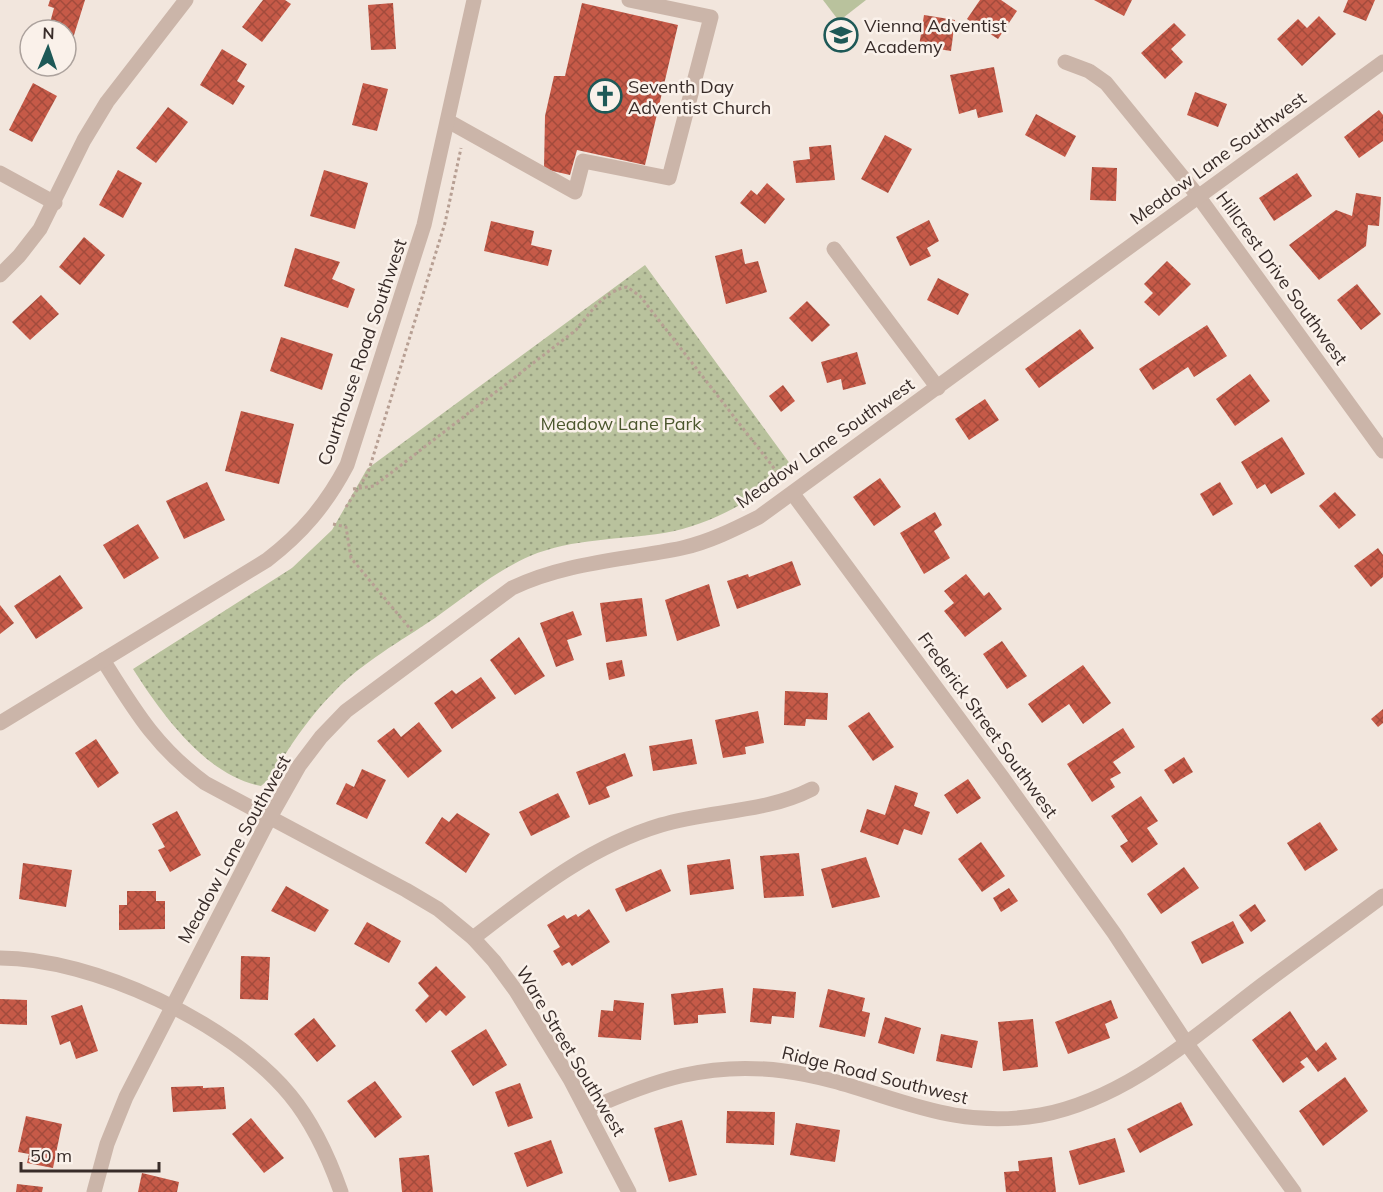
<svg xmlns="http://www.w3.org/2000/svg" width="1383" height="1192" viewBox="0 0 1383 1192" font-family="Mulish,sans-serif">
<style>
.green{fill:#b9c29d}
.park{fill:url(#park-dots)}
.building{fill:url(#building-cross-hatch)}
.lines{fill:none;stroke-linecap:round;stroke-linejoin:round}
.path{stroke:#b79f93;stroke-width:3;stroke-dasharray:3 3;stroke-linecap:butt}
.minor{stroke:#cbb5a9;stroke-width:15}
.labels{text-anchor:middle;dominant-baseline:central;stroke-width:5;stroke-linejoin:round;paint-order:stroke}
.poi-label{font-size:18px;fill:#382c29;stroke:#faf1ea;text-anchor:start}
.street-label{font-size:18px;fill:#382c29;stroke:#faf1ea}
.park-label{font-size:18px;fill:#4b562d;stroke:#faf1ea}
</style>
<defs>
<pattern id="park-dots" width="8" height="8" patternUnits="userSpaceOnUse" patternTransform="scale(1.5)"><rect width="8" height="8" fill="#b9c29d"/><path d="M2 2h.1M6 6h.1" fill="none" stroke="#979e80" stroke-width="1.8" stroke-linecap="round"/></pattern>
<pattern id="building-cross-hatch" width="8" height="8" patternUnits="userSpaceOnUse" patternTransform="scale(1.5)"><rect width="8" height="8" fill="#c65a48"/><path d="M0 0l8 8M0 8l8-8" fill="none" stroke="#a24b3c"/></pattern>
</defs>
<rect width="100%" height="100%" fill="#f2e6dd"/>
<path class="green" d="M 823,0 L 866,0 L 839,21 Z"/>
<path class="park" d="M 645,265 L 796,472 C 754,497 713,525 664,533 C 620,540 573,538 530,556 C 496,571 466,596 435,618 C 401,641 361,663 333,693 C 316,710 301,730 288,750 C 279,764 274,776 261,786 C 206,776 161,713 133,669 L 292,568 L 332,530 L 367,469 Z"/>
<g class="building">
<path d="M 50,0 L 85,0 L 69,51 L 66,49 L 66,30 L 48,30 L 54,8 L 48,6 Z"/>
<path d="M 263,0 L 285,0 L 291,4 L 262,42 L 242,27 Z"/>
<path d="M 980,0 L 1001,0 L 1017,11 L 998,39 L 967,19 Z"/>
<path d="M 1094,0 L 1132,0 L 1124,16 Z"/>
<path d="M 1348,0 L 1375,0 L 1366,21 L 1343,12 Z"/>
<path d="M 393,3 L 396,49 L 371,50 L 368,5 Z"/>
<path d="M 582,3 L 678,25 L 645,165 L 577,150 L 570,175 L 544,169 L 545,116 L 554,76 L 565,76 Z"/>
<path d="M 924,15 L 955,20 L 951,51 L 919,46 Z"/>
<path d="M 1319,16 L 1336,34 L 1302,66 L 1277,39 L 1298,19 L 1307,28 Z"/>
<path d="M 1174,23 L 1186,35 L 1171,49 L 1183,62 L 1165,79 L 1141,53 Z"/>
<path d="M 222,49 L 247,64 L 237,81 L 245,86 L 233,105 L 200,85 Z"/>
<path d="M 994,67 L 1003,112 L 978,118 L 976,109 L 959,114 L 950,75 Z"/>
<path d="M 33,83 L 57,96 L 32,142 L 9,130 Z"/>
<path d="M 363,83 L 388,89 L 377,131 L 352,125 Z"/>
<path d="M 1195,92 L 1227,104 L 1218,127 L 1187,115 Z"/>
<path d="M 168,107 L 188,122 L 156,163 L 136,148 Z"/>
<path d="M 1379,110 L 1383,115 L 1383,141 L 1359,158 L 1344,137 Z"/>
<path d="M 1036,114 L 1076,136 L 1065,157 L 1025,135 Z"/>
<path d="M 885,135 L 912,149 L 888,193 L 861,179 Z"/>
<path d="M 831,145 L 835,180 L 796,183 L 793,161 L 810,159 L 809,147 Z"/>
<path d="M 1092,167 L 1117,168 L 1116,201 L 1090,200 Z"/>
<path d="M 118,170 L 142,183 L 123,218 L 99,205 Z"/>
<path d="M 324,170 L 368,183 L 355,229 L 310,216 Z"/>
<path d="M 1297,173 L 1312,196 L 1274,221 L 1259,198 Z"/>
<path d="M 767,183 L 785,199 L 765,224 L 740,203 L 751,190 L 757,195 Z"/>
<path d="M 1356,193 L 1381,197 L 1379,226 L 1368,225 L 1366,246 L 1319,280 L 1289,245 L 1336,210 L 1352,216 Z"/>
<path d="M 929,220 L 939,241 L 927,248 L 931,256 L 910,266 L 896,237 Z"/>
<path d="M 491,221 L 534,231 L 531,245 L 552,250 L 548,266 L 484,251 Z"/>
<path d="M 84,237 L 105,255 L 80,285 L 59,267 Z"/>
<path d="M 295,248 L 340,262 L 332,279 L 355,289 L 348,308 L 284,286 Z"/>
<path d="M 742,249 L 745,264 L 758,261 L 767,292 L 726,304 L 715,256 Z"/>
<path d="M 1167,261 L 1191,284 L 1159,316 L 1144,302 L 1153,293 L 1144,284 Z"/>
<path d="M 938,278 L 969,294 L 958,315 L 927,300 Z"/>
<path d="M 1357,284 L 1381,314 L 1361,330 L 1337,300 Z"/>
<path d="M 41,295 L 59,314 L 30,340 L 12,322 Z"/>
<path d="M 807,301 L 830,325 L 812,342 L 789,318 Z"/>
<path d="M 1207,325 L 1227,356 L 1194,377 L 1188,367 L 1153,390 L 1139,369 Z"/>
<path d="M 1080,329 L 1094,348 L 1039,388 L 1025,369 Z"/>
<path d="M 281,337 L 333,354 L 322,390 L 270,371 Z"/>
<path d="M 857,352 L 866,384 L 843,390 L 841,379 L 827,383 L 821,362 Z"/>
<path d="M 1250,374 L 1270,401 L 1235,426 L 1216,399 Z"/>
<path d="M 783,385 L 795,401 L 781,412 L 769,396 Z"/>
<path d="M 985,399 L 999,420 L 969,440 L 955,419 Z"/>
<path d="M 241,411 L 294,424 L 279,484 L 225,471 Z"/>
<path d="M 1282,437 L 1305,474 L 1271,494 L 1265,484 L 1257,489 L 1241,462 Z"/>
<path d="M 880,478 L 901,507 L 874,526 L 853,497 Z"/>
<path d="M 207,482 L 225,520 L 184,539 L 166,501 Z"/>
<path d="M 1220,482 L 1233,504 L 1213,516 L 1200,494 Z"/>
<path d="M 1335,492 L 1356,515 L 1339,529 L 1319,506 Z"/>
<path d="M 935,512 L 942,525 L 934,531 L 950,558 L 924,574 L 900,533 Z"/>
<path d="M 138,524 L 159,558 L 124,579 L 103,545 Z"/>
<path d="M 1378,548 L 1383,555 L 1383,577 L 1371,587 L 1354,566 Z"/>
<path d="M 792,561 L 801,585 L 737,609 L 727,581 L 748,574 L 749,577 Z"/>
<path d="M 966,574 L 984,596 L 989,592 L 1002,609 L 965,637 L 944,611 L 954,603 L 944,591 Z"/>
<path d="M 60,575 L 83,608 L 36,639 L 14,606 Z"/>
<path d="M 709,584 L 720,626 L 677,641 L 665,600 Z"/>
<path d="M 642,598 L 647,636 L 606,642 L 600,603 Z"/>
<path d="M 0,605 L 14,623 L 0,634 Z"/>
<path d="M 573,611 L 582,635 L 567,640 L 574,660 L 556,667 L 540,623 Z"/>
<path d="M 519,637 L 545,676 L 515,695 L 490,660 Z"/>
<path d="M 1002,641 L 1027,676 L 1007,689 L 983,654 Z"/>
<path d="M 622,660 L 625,676 L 609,680 L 606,663 Z"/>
<path d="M 1083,665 L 1111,703 L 1083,724 L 1069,704 L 1042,723 L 1028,704 Z"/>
<path d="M 481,677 L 496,698 L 452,729 L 434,703 L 452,690 L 456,694 Z"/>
<path d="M 785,691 L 828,693 L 827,720 L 806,719 L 805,726 L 784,725 Z"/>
<path d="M 1383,709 L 1383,723 L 1378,727 L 1371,719 Z"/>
<path d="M 758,711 L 764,743 L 745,747 L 746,754 L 723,758 L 715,720 Z"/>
<path d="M 869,712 L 894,747 L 873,761 L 848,726 Z"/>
<path d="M 419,722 L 442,751 L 408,778 L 377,741 L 394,728 L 401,737 Z"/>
<path d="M 1123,728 L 1135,747 L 1113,762 L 1121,773 L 1110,779 L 1115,787 L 1092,802 L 1067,764 Z"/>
<path d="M 96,739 L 119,773 L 98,788 L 75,753 Z"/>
<path d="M 692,739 L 697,764 L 653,771 L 649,746 Z"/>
<path d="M 625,753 L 633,776 L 606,787 L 610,797 L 589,805 L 576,772 Z"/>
<path d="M 1184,757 L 1193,772 L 1173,784 L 1164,770 Z"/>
<path d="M 362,769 L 386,780 L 367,819 L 336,804 L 346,783 L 354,787 Z"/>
<path d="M 968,779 L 981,798 L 957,814 L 944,795 Z"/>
<path d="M 895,785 L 918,793 L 914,806 L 930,812 L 922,835 L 904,829 L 898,845 L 860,832 L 867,809 L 885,815 Z"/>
<path d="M 558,793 L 570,817 L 531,836 L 519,812 Z"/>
<path d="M 1141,796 L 1158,821 L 1147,828 L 1158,844 L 1132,863 L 1120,846 L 1128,841 L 1111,816 Z"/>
<path d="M 177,811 L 201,855 L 170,872 L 158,850 L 165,847 L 152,824 Z"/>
<path d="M 457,813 L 490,834 L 466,873 L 425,843 L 442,817 L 449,822 Z"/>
<path d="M 1320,822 L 1338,850 L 1305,871 L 1287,843 Z"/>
<path d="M 981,842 L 1005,876 L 982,892 L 958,859 Z"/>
<path d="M 799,853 L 804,896 L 764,898 L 760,856 Z"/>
<path d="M 866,857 L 880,897 L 832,908 L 821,869 Z"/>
<path d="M 730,859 L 734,889 L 690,895 L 687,865 Z"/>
<path d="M 23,863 L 72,870 L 66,907 L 19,899 Z"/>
<path d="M 1184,867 L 1199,888 L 1161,914 L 1147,894 Z"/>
<path d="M 661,869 L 671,891 L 626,912 L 615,889 Z"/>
<path d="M 286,886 L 329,910 L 315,932 L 271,911 Z"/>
<path d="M 1009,888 L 1018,901 L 1001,912 L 993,898 Z"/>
<path d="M 127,891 L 156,891 L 156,901 L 165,901 L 165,929 L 119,930 L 119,905 L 127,905 Z"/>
<path d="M 1255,904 L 1266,921 L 1251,932 L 1239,915 Z"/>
<path d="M 589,909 L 610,942 L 572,966 L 569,962 L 562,966 L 553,951 L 560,947 L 547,925 L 564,915 L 567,919 L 576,914 L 578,917 Z"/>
<path d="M 1233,921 L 1244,943 L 1202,964 L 1191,942 Z"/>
<path d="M 367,922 L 401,941 L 389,963 L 354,944 Z"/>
<path d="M 241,956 L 270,957 L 268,1000 L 240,999 Z"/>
<path d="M 436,966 L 466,997 L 446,1016 L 440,1010 L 426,1023 L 415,1010 L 429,996 L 418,983 Z"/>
<path d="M 723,988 L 726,1013 L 698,1015 L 698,1023 L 674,1025 L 671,994 Z"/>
<path d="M 753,988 L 796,992 L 794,1018 L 772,1016 L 771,1024 L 750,1022 Z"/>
<path d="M 828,989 L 865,998 L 862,1011 L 870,1013 L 865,1037 L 819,1027 Z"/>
<path d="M 0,999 L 27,1000 L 27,1025 L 0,1024 Z"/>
<path d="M 614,1000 L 644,1003 L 641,1040 L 598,1037 L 601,1010 L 613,1011 Z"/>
<path d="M 1111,1000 L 1118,1018 L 1105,1024 L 1110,1038 L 1068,1054 L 1055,1022 Z"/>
<path d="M 82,1005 L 98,1051 L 76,1059 L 70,1041 L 60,1045 L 51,1016 Z"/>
<path d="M 1290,1011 L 1316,1051 L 1326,1042 L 1337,1059 L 1318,1072 L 1307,1057 L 1300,1062 L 1305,1067 L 1283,1083 L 1252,1040 Z"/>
<path d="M 885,1017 L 921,1028 L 914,1054 L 878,1043 Z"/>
<path d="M 314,1018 L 336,1046 L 317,1062 L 294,1034 Z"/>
<path d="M 1033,1019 L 1038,1067 L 1003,1071 L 998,1022 Z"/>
<path d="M 486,1029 L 507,1065 L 473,1086 L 451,1051 Z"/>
<path d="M 941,1034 L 978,1041 L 972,1068 L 936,1061 Z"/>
<path d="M 1345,1077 L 1368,1111 L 1323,1146 L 1299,1111 Z"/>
<path d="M 375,1081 L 402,1117 L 375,1138 L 347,1101 Z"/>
<path d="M 520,1083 L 533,1118 L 508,1127 L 495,1092 Z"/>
<path d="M 203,1086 L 203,1088 L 224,1087 L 226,1109 L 173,1112 L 171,1087 Z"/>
<path d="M 1181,1102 L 1193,1125 L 1140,1153 L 1127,1129 Z"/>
<path d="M 727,1111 L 775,1112 L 774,1145 L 726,1143 Z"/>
<path d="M 26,1116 L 62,1124 L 53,1168 L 27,1163 L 29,1154 L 18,1152 Z"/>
<path d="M 251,1118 L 284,1158 L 264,1173 L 232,1134 Z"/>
<path d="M 682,1120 L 697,1175 L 669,1182 L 654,1128 Z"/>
<path d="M 796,1123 L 840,1130 L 835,1162 L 790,1155 Z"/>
<path d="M 1115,1138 L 1125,1172 L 1079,1185 L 1069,1151 Z"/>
<path d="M 551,1140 L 563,1173 L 527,1187 L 514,1153 Z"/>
<path d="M 429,1155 L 433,1192 L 402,1192 L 399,1158 Z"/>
<path d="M 1052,1157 L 1056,1192 L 1006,1192 L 1004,1172 L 1019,1171 L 1018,1161 Z"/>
<path d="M 142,1173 L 179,1182 L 177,1192 L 138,1192 Z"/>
<path d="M 17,1184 L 43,1187 L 42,1192 L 16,1192 Z"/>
</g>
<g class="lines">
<g class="path">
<path d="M 353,489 L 374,486 L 576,330 C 589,314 605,290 627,287 L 640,296 L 784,481"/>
<path d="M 346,507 L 368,473 L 445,223 L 461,148"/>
<path d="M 333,524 L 346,527 L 351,558 L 412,631"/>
</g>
<g class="minor">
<path d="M 1065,62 L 1089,71 L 1106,83 L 1198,196 L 1383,451"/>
<path d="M 448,121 L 575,192 L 583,161 L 669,178 L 711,17 L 629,0"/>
<path d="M 0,173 L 55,203"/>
<path d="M 834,249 L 938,388"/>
<path d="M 0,275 L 19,256 L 40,229 L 84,140 L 107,102 L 186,0"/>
<path d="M 793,494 L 1002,777 L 1114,933 L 1187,1044 L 1294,1192"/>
<path d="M 103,660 C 135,711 156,747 205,783 L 406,890 L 438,909 L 473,938 L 494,961 L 516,991 L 570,1079 L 629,1192"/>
<path d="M 0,723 L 267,560 C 302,533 326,505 347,465 L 424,225 L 474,0"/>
<path d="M 473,938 C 532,893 588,847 661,825 C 711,810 765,813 812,789"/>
<path d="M 0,958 C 93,958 231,1023 290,1095 C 314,1124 329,1158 341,1192"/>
<path d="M 587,1110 C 654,1080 709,1061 784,1071 C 877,1083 939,1133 1041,1115 C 1126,1099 1195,1036 1262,985 C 1302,955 1343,926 1383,896"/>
<path d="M 94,1192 L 107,1144 L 126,1097 L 269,819 L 299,766 L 321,737 L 346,711 L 512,588 C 566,562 625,560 682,548 C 709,542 735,529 759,517 L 1383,62"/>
</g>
</g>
<defs>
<g id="school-ring" transform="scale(1.725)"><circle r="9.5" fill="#faf1ea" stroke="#1e5957" stroke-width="1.5"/><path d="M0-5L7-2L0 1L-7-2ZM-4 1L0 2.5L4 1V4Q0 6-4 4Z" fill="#1e5957"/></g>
<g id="church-ring" transform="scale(1.725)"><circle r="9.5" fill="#faf1ea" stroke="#1e5957" stroke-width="1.5"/><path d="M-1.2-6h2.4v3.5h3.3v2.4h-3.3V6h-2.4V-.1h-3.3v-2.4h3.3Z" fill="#1e5957"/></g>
</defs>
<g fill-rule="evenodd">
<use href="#school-ring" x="841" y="35"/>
<use href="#church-ring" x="605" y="96"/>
</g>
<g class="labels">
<g class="poi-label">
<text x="864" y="25">Vienna Adventist<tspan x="864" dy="21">Academy</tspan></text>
<text x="628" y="86">Seventh Day<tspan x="628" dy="21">Adventist Church</tspan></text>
</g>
<g class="street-label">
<text transform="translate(1218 158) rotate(-36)">Meadow Lane Southwest</text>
<text transform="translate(1282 278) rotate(54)">Hillcrest Drive Southwest</text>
<text transform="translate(362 352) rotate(-71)">Courthouse Road Southwest</text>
<text transform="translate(825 443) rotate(-35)">Meadow Lane Southwest</text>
<text transform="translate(988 725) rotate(54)">Frederick Street Southwest</text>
<text transform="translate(234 849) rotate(-61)">Meadow Lane Southwest</text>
<text transform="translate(571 1051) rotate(59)">Ware Street Southwest</text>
<text transform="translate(875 1075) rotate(14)">Ridge Road Southwest</text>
</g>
<g class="park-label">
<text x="621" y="423">Meadow Lane Park</text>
</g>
</g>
<g transform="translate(48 48) rotate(2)"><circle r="28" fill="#faf1ea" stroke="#aca29d" stroke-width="1.5"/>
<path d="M0-4.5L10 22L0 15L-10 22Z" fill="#1e5957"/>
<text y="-9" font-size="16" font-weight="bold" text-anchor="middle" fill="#382c29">N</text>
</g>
<path d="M21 1162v9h138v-9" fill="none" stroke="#382c29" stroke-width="3"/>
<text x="30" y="1162" font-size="18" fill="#382c29" stroke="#faf1ea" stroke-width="4.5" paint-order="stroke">50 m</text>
</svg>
